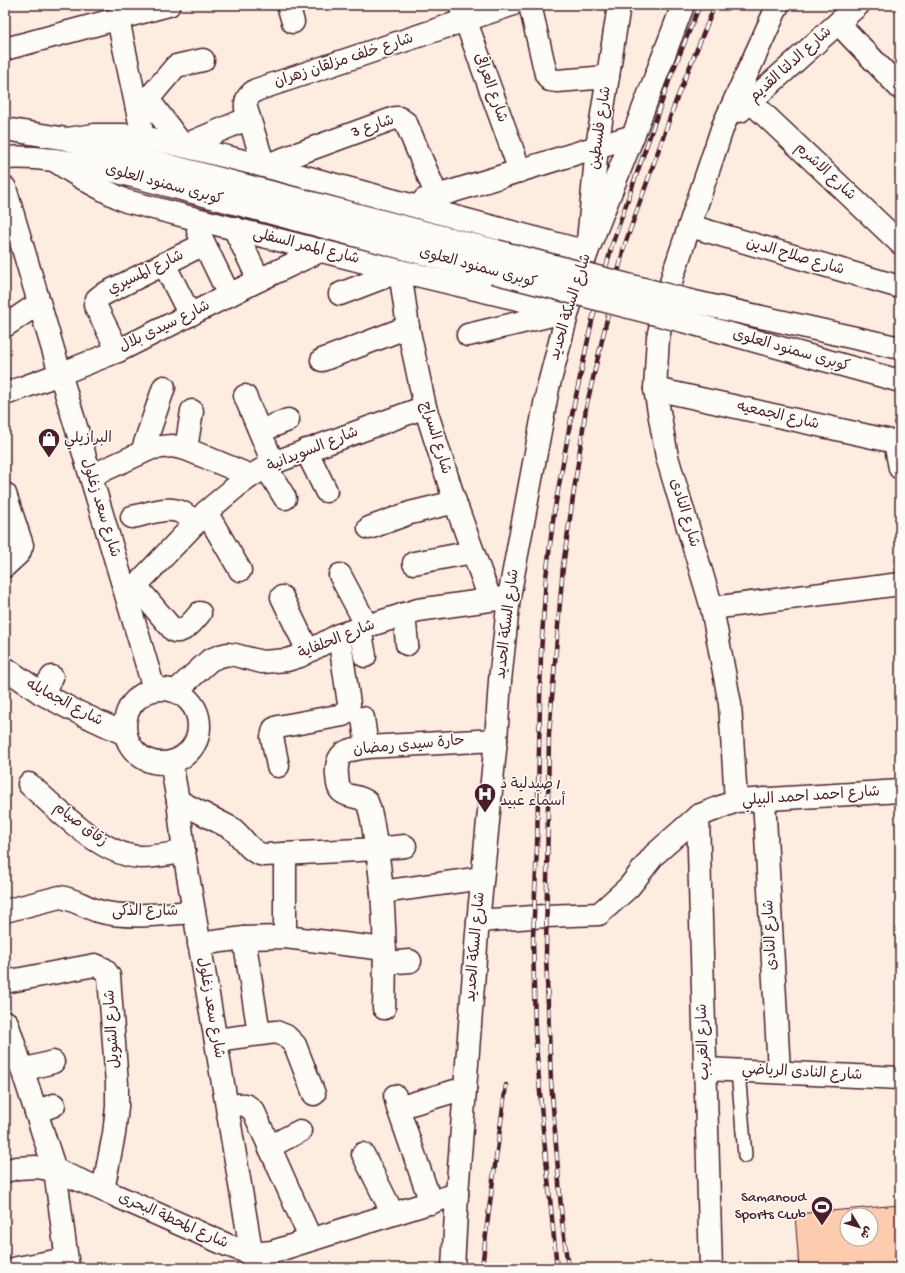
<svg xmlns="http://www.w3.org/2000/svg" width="905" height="1273" viewBox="0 0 905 1273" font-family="'Gochi Hand','Playpen Sans Arabic',sans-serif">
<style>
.building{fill:#fdcbad;stroke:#4a1f2b;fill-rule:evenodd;filter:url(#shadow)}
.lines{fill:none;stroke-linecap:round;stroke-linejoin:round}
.lane-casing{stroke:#4a1f2b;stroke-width:16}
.street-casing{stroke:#4a1f2b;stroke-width:25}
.secondary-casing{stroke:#4a1f2b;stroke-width:25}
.lane{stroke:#fdfcf7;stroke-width:13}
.street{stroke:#fdfcf7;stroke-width:22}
.secondary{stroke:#fdfcf7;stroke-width:22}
.rail-casing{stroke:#4a1f2b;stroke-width:4.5}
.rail{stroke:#fdfcf7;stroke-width:3;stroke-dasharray:9;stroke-linecap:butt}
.secondary-bridge-casing{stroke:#4a1f2b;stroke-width:25;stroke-linecap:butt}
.secondary-bridge{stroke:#fdfcf7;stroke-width:22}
.labels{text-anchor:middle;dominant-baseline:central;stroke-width:3;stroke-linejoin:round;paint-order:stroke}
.street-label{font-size:15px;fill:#4a1f2b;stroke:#fdfcf7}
.poi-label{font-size:15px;fill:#4a1f2b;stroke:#fdfcf7;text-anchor:start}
</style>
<defs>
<filter id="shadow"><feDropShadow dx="3.5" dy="3.5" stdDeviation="2" flood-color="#0004"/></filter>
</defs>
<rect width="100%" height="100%" fill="#fdede1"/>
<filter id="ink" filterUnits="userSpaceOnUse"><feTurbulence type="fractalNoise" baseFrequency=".025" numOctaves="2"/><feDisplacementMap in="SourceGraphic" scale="8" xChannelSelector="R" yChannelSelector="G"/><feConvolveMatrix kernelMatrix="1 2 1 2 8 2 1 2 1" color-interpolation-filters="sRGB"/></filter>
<g filter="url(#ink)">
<path class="building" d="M 900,1205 L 900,1268 L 799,1268 L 795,1214 ZM 847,1215 L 871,1215 L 871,1239 L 847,1239 Z"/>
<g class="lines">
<g class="lane-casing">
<path id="lane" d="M 738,1070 L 745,1156"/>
</g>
<g class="street-casing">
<g id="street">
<path d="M 288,5 L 293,22"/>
<path d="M 460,5 L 520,171"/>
<path d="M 530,5 L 546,74 L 550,80 L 557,81 L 608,77"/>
<path d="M 118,19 L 143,137"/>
<path d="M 838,23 L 900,88"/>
<path d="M 5,49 L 169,5"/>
<path d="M 148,99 L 183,146 L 249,118"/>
<path d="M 750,101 L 900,243"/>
<path d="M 137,108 L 148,99 L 176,66 L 203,60"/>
<path d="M 740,111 L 858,5"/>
<path d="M 67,139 L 95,135 L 123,135 L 143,137 L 183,146 L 264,166 L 587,252 L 597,147 L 619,5"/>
<path d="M 54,160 C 77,176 100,189 126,201 L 400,271 L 568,311"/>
<path d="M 5,188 L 154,689"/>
<path d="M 437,196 L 406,123 L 399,118 L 395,118 L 264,166 L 246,108 C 245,99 249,95 256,90 L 511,5"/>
<path d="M 424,200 L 633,136"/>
<path d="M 690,226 L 900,287"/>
<path d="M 234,228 L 259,280"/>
<path d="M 198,231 L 229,295"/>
<path d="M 164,264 L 190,315"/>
<path d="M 340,294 L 400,271 L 408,327 L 425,407 L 455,502 L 490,599"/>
<path d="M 5,326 L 39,303"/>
<path d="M 468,335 L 564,312"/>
<path d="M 118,351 L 95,305 L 97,299 L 102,295 L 204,244"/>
<path d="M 322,360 L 408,327"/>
<path d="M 655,389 L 900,443"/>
<path d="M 5,394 L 60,374 L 118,351 L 259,280 L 322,250"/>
<path d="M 245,396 L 273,463"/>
<path d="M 260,431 L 288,420"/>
<path d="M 895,442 L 900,468"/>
<path d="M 186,449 L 192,411"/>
<path d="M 306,450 L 326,491"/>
<path d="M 142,452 L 164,387"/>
<path d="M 266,467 L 285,498"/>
<path d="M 91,476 L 152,448 L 172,446 L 186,449 L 251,476"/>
<path d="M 5,494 L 22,545 L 19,553 L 5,566"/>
<path d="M 206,512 L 240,570"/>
<path d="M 132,517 C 148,514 168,505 183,513 C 188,516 192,520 196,523"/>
<path d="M 369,528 L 410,513 L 455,502"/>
<path d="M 414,563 L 473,552"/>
<path d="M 340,575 L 367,626"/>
<path d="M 136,586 L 174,631 C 185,633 194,620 200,613"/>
<path d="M 127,595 L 206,512 L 237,486 L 251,476 L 273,463 L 425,407"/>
<path d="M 282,597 L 308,651"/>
<path d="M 712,608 L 900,584"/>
<path d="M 404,614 L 407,644"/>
<path d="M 360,628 L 365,656"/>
<path d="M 5,668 L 41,693 L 71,709 L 125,734"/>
<circle cx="162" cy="726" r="37"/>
<path d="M 176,691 L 210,660 L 220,656 L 228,654 L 235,655 L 262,662 L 287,660 L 300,656 L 339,635 L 418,610 L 504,598"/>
<path d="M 41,693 L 52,677"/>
<path d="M 363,718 L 367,747"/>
<path d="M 171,762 L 178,801 L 184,852 L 254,1268"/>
<path d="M 278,766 L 272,737 L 274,729 L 278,727 L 343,715 L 347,711 L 349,704 L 339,635"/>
<path d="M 29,784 C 57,809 102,856 141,857 C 155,857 170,854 184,852"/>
<path d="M 764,799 L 779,1071"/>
<path d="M 178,801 L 231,828 C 243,836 249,853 264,855 L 377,849 L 405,846"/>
<path d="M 736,801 L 730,704 L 712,608 L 667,457 L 655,389 L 658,337 L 673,275 L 723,126 L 778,5"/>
<path d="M 698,816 L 711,1268"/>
<path d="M 382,892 L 482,878"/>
<path d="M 5,911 L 60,897 C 74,899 85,907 98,911 C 126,919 165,914 194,912"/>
<path d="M 478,921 L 546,916 L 599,914 L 629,887 L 654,855 L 698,816 L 736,801 L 900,791"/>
<path d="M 285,937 L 285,854"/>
<path d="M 244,938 L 259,1033"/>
<path d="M 199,944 L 244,938 L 285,937 L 385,949"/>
<path d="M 385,963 L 410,961"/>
<path d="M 5,982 L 95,965 L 104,969 L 109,976 L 117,1084 L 117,1107 L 114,1134 L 103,1190"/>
<path d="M 384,1008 C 386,951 385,894 375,838 C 373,826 372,813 367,802 C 359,795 348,798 341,791 C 337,787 338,781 337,776 C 335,751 347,750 367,747 L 496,740"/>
<path d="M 7,1023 L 55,1170 L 68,1268"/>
<path d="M 216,1040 L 276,1032 L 286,1036 L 295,1045 L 314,1094"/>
<path d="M 705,1069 L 900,1078"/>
<path d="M 23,1070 L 53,1062"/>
<path d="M 395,1096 L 398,1108 L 431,1203"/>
<path d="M 228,1107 C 240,1105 245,1101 254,1112 L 311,1240"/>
<path d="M 398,1108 L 465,1088"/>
<path d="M 36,1112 L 54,1105"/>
<path d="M 269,1147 L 300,1131"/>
<path d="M 363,1154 L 393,1214"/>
<path d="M 5,1171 L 17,1168 L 36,1167 L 55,1170 L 103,1190 L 227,1245 L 252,1254 L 272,1252 L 457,1194"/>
<path d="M 17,1268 L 66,1259"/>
<path d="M 453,1268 L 457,1194 L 477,933 L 496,740 L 500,681 L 509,597 L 548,388 L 568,311 L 587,252 L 633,136 L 683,5"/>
</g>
</g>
<g class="secondary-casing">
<g id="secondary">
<path d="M 5,129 L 67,139 L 496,251"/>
<path d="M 5,158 C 38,156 70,162 103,168 L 493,272"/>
<path d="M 690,301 L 900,348"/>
<path d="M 687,322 L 900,381"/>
</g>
</g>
<use href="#lane" class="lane"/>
<use href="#street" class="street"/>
<use href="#secondary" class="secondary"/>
<g class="rail-casing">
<g id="rail">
<path d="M 482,1268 L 488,1217 L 506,1085"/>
<path d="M 557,1268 L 543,1129 L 535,1031 L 533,938 L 537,847 L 541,653 L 546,577 L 554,513 L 570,424 L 592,321 L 612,245 L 670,78 L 700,5"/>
<path d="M 568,1268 L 562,1221 L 551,1081 L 546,955 L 549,734 L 563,566 L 586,408 L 624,247 L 677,98 L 715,5"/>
</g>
</g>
<use href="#rail" class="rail"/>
<g class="secondary-bridge-casing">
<g id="secondary-bridge">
<path d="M 496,251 L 690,301"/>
<path d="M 493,272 L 687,322"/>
</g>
</g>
<use href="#secondary-bridge" class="secondary-bridge"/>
</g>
</g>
<defs>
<g id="shop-pin" transform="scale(1.15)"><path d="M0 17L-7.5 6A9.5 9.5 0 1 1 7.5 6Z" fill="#4a1f2b" stroke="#fdfcf7"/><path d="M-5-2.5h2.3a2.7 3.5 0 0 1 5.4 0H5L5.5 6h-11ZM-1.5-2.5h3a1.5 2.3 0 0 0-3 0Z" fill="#fff"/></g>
<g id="hospital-pin" transform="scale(1.15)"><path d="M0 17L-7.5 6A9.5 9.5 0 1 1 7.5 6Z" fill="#4a1f2b" stroke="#fdfcf7"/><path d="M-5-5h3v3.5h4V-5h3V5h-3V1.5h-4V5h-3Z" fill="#fff"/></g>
<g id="stadium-pin" transform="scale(1.15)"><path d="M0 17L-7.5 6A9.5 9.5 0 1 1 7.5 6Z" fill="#4a1f2b" stroke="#fdfcf7"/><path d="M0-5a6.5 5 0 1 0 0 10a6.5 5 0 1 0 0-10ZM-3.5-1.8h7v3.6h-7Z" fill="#fff"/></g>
</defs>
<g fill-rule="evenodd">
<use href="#shop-pin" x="49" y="439"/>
<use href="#hospital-pin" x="485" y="794"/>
<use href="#stadium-pin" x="822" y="1207"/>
</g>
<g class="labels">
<g class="street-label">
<text transform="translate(344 61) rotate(-18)">شارع خلف مزلقان زهران</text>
<text transform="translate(791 65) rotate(-42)">شارع الدلتا القديم</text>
<text transform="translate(490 88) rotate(70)">شارع العراقى</text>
<text transform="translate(373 127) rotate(-18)">شارع 3</text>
<text transform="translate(601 128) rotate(-82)">شارع فلسطين</text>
<text transform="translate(825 172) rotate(43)">شارع الاشرم</text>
<text transform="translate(164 185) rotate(15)">كوبرى سمنود العلوى</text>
<text transform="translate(306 247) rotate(14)">شارع الممر السفلى</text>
<text transform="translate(795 257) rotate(16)">شارع صلاح الدين</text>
<text transform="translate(478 268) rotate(15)">كوبرى سمنود العلوى</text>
<text transform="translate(146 273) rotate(-26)">شارع المسيري</text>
<text transform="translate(571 307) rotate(-73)">شارع السكة الحديد</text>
<text transform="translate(165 327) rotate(-26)">شارع سيدى بلال</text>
<text transform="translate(791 351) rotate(16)">كوبرى سمنود العلوى</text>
<text transform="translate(778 416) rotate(13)">شارع الجمعيه</text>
<text transform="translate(435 438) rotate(73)">شارع السراج</text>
<text transform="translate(313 450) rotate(-22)">شارع السويدانية</text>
<text transform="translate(100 508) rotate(73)">شارع سعد زغلول</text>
<text transform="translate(684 513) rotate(73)">شارع النادى</text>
<text transform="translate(508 624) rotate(-83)">شارع السكة الحديد</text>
<text transform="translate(337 640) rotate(-22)">شارع الحلفاية</text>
<text transform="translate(64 703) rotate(28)">شارع الجمايله</text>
<text transform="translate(409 746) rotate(-5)">حارة سيدى رمضان</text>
<text transform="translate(811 797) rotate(-4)">شارع احمد احمد البيلي</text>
<text transform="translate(80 825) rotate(37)">زقاق صيام</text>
<text x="145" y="912">شارع الذكى</text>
<text transform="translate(771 935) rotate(-93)">شارع النادى</text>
<text transform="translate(476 947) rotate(-85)">شارع السكة الحديد</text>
<text transform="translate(210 1008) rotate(80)">شارع سعد زغلول</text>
<text transform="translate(113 1029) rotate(-94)">شارع الشويل</text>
<text transform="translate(704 1042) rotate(-92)">شارع الغريب</text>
<text transform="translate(802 1073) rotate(3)">شارع النادى الرياضي</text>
<text transform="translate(173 1221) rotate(24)">شارع المحطة البحرى</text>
</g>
<g class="poi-label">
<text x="64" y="439">البرازيلي</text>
<text x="500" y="785">صيدلية د /<tspan x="500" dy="17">أسماء عبيد</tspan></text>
<text x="806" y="1198" text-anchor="end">Samanoud<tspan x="806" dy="17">Sports CLub</tspan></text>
</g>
</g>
<rect width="905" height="1273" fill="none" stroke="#fdfcf7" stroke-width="20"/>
<rect x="10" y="10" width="885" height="1253" fill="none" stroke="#4a1f2b" stroke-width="1.5" filter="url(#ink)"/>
<g transform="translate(859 1227) rotate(128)"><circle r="19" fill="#fdfcf7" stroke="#b5a4a5"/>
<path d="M0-3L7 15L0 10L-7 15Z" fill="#4a1f2b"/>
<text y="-6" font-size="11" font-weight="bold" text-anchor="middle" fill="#4a1f2b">ش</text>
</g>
</svg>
